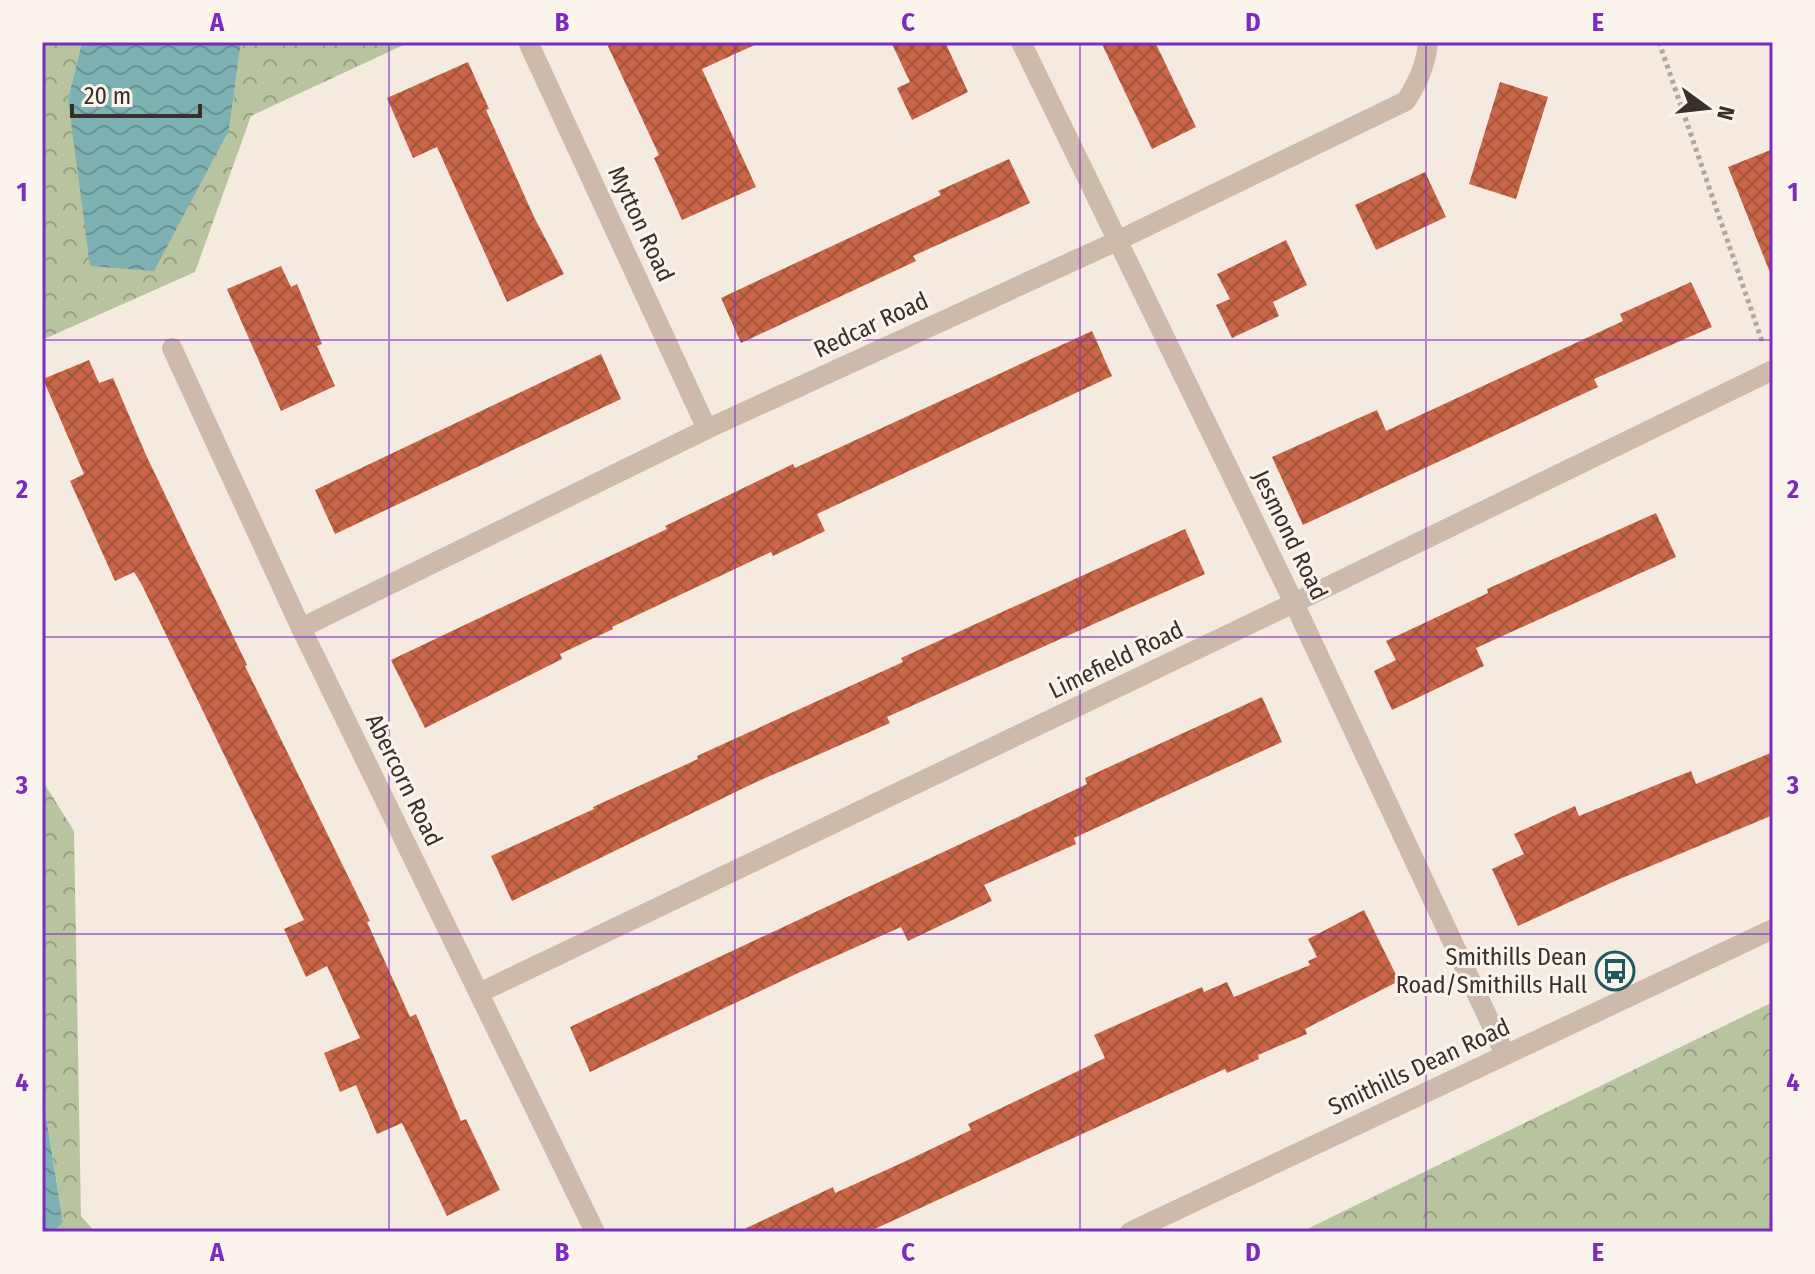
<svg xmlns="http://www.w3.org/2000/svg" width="1815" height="1274" viewBox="0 0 1815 1274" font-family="'Fira Sans Condensed',sans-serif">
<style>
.forest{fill:url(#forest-crowns)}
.water{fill:url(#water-waves)}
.building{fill:url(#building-cross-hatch)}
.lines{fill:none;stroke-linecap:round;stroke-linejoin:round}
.path{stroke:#b9a495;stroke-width:5;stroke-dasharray:4 4;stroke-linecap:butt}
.minor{stroke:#cdbaab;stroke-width:20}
.grid{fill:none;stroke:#7b2cbf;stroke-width:2;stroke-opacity:0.55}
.labels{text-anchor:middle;stroke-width:6;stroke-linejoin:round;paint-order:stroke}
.street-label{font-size:24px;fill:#3a2f2a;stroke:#fbf4ed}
.poi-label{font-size:24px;fill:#3a2f2a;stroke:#fbf4ed;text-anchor:end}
.neatline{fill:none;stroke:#7b2cbf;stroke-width:3}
.grid-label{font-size:26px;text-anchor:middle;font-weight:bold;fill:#7b2cbf}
</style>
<defs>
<pattern id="forest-crowns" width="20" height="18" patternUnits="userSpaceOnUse" patternTransform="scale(2)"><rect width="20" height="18" fill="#b8c49f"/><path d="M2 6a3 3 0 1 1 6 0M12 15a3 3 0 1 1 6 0" fill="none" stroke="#97a082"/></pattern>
<pattern id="water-waves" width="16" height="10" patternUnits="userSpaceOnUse" patternTransform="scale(2)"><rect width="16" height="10" fill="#7db1b2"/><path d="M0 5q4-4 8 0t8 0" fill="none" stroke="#679091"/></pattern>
<pattern id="building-cross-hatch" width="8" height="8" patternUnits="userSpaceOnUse" patternTransform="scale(2)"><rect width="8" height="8" fill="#c96648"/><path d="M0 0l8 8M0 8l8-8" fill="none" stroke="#a4543c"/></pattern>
</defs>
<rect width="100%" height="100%" fill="#f4eae0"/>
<g class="forest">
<polygon points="42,42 82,42 68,99 229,130 241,42 410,42 251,116 195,272 42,340"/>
<polygon points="42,780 74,831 81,1216 95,1232 53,1232 63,1221 42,1091 42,908 45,893 42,887"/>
<polygon points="1773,1002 1773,1232 1301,1232"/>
</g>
<g class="water">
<polygon points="82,42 241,42 229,130 154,271 90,266 68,99"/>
<polygon points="42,1091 63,1222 53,1232 42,1232"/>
</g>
<g class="building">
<polygon points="606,42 761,42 702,69 756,187 682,220 654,158 659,155"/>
<polygon points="891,42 945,42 968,92 912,120 897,88 910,82"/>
<polygon points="1101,42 1155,42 1196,127 1152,149"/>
<polygon points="468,62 489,109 486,110 534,217 564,274 507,302 437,147 413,158 387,98"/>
<polygon points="1500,82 1548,97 1516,199 1469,184"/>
<polygon points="1773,149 1773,274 1771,275 1728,167"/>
<polygon points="1009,159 1030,203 913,256 916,261 741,343 721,298 941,195 938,191"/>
<polygon points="1425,172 1446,217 1376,250 1355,205"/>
<polygon points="1286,240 1307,285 1273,302 1279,316 1232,338 1216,305 1230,299 1217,274"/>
<polygon points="281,266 291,287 297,284 322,344 317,346 335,386 281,411 227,289"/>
<polygon points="1691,282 1712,327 1594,379 1598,387 1303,525 1272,457 1377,410 1386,431 1623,321 1620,314"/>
<polygon points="1092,331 1112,376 817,514 825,531 773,556 771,552 612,627 613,629 560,654 562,659 425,728 391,660 667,529 665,526 793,464 795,468"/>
<polygon points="601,354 621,399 335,534 315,490"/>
<polygon points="89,360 99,383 113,378 146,455 247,665 245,666 370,921 367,922 410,1017 416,1014 461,1121 466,1119 500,1190 447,1216 402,1123 377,1134 356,1085 340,1092 324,1053 360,1038 327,966 306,977 284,929 304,920 142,585 134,572 115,581 70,481 84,474 43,379"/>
<polygon points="1656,513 1676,557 1476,648 1484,666 1392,710 1374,671 1396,660 1386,641 1488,593 1487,589"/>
<polygon points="1185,529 1205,574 887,717 890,723 752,784 512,901 491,856 594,809 593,807 698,759 697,756 903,662 901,658"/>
<polygon points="1262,697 1282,742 1074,838 1076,844 984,885 992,901 908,941 901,927 798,973 590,1072 570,1027 1020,816 1087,784 1085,778"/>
<polygon points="1773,752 1773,815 1615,881 1518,926 1492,869 1524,854 1514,834 1575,806 1579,816 1691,771 1696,784"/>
<polygon points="1364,910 1399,981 1305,1029 1307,1034 1258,1055 1259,1059 1227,1073 1225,1069 1152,1102 868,1232 738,1232 833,1187 835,1193 904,1162 971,1130 968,1124 1105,1058 1094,1035 1202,987 1204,992 1227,982 1234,997 1310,965 1308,961 1317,957 1308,939"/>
</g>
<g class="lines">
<polyline class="path" points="1659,42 1763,344"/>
<g class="minor">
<polyline points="528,42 707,429"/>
<polyline points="1021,42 1294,603 1505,1054"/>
<polyline points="172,348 301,628 595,1232"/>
<path d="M301,628l406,-199 410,-188 289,-140c12,-19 20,-36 22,-59"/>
<polyline points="479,993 1294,603 1773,370"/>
<polyline points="1130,1232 1773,929"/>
</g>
</g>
<path class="grid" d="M389,42v1190M735,42v1190M1080,42v1190M1426,42v1190M42,340h1731M42,637h1731M42,934h1731"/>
<defs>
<symbol id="bus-ring" viewBox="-11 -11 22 22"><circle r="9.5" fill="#fbf4ed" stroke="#1e5a5e" stroke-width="1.5"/><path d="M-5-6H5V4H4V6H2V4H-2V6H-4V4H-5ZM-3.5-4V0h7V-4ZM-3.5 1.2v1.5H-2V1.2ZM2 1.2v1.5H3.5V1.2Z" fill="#1e5a5e"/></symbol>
</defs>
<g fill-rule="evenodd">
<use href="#bus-ring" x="1593" y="949" width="44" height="44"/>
</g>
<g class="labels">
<g class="street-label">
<text transform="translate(641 224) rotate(65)" y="8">Mytton Road</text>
<text transform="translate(871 325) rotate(-25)" y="8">Redcar Road</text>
<text transform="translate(1290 535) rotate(64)" y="8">Jesmond Road</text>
<text transform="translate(1116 660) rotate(-26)" y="8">Limefield Road</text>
<text transform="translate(404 780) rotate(64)" y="8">Abercorn Road</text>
<text transform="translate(1419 1067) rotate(-25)" y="8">Smithills Dean Road</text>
</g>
<g class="poi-label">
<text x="1587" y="965">Smithills Dean<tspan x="1587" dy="28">Road/Smithills Hall</tspan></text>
</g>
</g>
<rect width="1815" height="1274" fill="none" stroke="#fbf4ed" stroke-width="88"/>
<g transform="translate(1707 108) rotate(105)" stroke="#fbf4ed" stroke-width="6" paint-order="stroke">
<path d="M0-6L14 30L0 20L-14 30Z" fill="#3a2f2a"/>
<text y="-12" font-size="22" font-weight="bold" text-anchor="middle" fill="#3a2f2a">N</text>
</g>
<path d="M72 104v12h128v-12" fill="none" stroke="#3a2f2a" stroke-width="4"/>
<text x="84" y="104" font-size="24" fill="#3a2f2a" stroke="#fbf4ed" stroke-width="6" paint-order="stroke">20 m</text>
<rect x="44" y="44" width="1727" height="1186" class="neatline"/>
<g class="grid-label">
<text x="217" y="31">A</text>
<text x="562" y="31">B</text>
<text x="908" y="31">C</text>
<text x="1253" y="31">D</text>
<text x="1598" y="31">E</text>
<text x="22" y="201">1</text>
<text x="1793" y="201">1</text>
<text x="22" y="498">2</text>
<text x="1793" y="498">2</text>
<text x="22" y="794">3</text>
<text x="1793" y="794">3</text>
<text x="22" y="1091">4</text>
<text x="1793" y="1091">4</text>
<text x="217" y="1261">A</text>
<text x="562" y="1261">B</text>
<text x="908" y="1261">C</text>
<text x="1253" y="1261">D</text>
<text x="1598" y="1261">E</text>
</g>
</svg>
